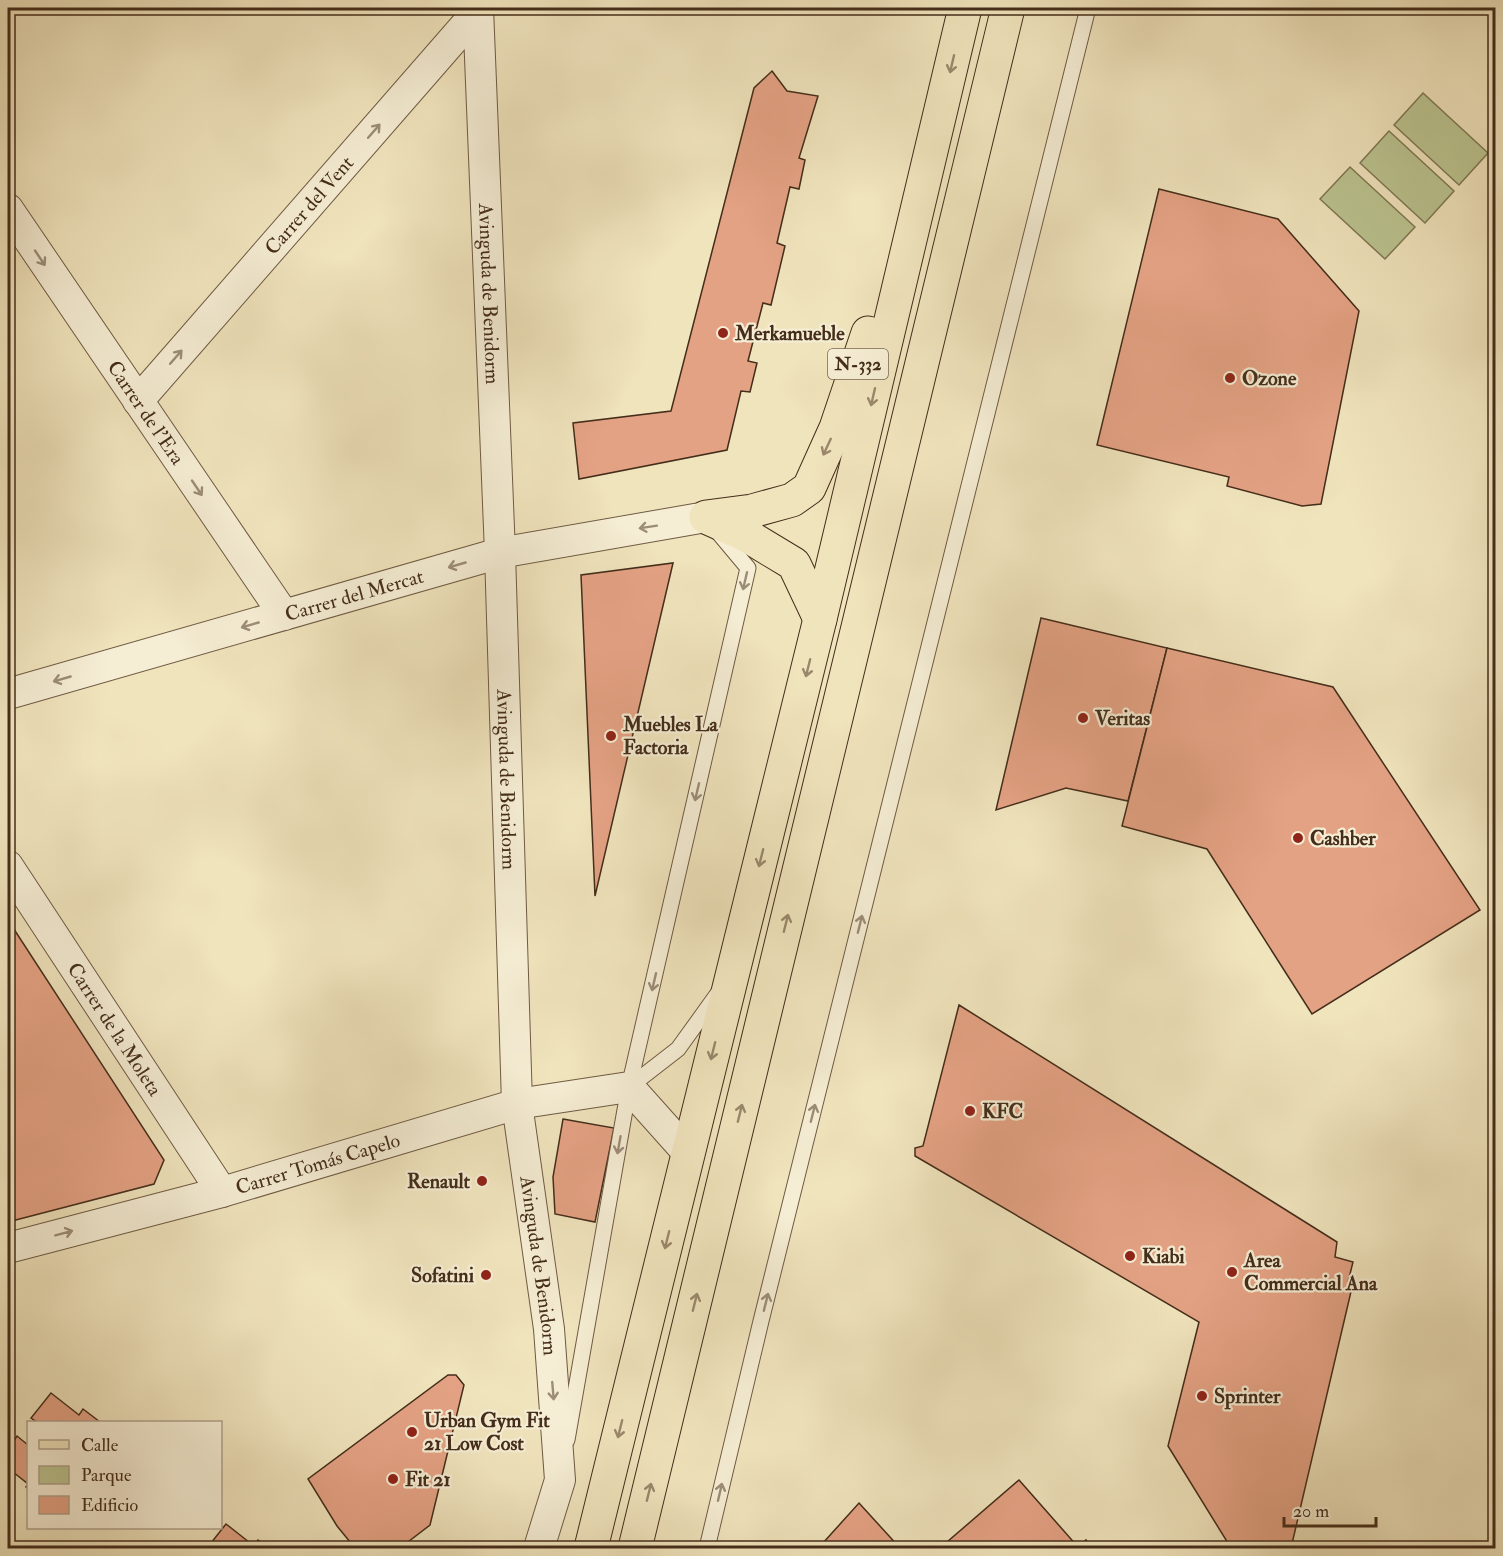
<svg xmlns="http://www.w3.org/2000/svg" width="1503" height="1556" viewBox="0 0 1503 1556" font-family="'IM FELL Double Pica',serif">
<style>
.green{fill:#bbc490;stroke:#807855;stroke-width:1.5}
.building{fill:#e4a284;stroke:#442d1a;stroke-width:1.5}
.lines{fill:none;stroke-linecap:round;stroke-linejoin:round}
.service-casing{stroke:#6f5b43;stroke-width:17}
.minor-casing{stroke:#6f5b43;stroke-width:32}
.primary-casing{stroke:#442d1a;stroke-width:35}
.service{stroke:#f5edd4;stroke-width:15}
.minor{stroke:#f5edd4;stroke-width:30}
.primary{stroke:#f0e4bd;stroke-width:33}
.oneway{stroke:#9a886c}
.oneway2{stroke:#9c8d77}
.poi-dot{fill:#8f2418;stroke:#f5edd4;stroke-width:2}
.labels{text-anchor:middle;stroke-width:4.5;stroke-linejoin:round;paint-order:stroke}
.shield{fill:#f5edd4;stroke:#796752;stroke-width:1.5}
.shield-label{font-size:18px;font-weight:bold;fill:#442d1a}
.street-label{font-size:20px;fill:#442d1a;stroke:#f5edd4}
.poi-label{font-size:20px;font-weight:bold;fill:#442d1a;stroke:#f5edd4;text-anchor:start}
</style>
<rect width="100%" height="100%" fill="#f0e4bd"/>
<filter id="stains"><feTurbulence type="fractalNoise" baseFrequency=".00333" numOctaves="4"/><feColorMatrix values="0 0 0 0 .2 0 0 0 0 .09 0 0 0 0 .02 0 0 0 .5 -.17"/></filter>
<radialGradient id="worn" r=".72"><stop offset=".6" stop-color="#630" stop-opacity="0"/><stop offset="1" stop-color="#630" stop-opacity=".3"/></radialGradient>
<g class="green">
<polygon points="1423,93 1488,153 1459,185 1394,125"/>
<polygon points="1389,131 1454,191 1425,223 1360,163"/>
<polygon points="1350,167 1415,227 1385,259 1320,199"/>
</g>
<g class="building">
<polygon points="772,71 787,91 818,96 799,158 805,160 799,189 790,187 777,243 785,246 771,305 763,303 748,361 757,363 750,392 741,391 727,450 579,479 573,423 671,411 754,88"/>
<polygon points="1159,189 1278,219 1359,311 1321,504 1302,506 1227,486 1229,477 1097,445"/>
<polygon points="673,563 595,896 581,575"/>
<polygon points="1041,618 1167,648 1128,801 1066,788 996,810"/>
<polygon points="1167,648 1333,687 1480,910 1312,1014 1207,849 1122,826"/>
<polygon points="8,920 164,1160 154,1184 8,1222"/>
<polygon points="959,1005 1337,1242 1335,1257 1353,1262 1348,1282 1353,1283 1291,1548 1231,1548 1168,1446 1199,1322 915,1156 915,1148 923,1146"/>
<polygon points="563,1119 614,1128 595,1222 555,1214 553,1177"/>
<polygon points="448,1375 456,1375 464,1385 430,1525 400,1548 355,1548 337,1526 308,1479"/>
<polygon points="51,1393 79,1415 83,1409 100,1422 37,1422 31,1418"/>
<polygon points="17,1436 28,1445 28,1489 26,1487 28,1484 8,1468 8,1449"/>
<polygon points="1019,1480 1078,1547 1086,1540 1091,1548 940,1548"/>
<polygon points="859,1503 900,1548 820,1548 823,1543"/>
<polygon points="226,1524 254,1546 258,1540 269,1548 207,1548"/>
</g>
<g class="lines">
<defs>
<g id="service">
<polyline points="629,1087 678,1049 719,992"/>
<polyline points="567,1440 629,1087 748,568 717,531"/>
<polyline points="707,1548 761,1321 1088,8"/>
</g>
<g id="minor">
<path id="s1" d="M478,8l22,545 17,551 32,225 11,151 -21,68"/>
<path id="s2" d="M8,209l276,406"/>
<path id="s3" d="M138,401l340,-390"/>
<path id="s4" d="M8,694l492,-141 206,-36"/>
<path id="s5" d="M8,866l214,326"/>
<path id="s6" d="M8,1248l214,-56 295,-88 112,-17 59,66"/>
</g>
<g id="primary">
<polyline points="706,517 752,511 792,500 809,488 836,428 868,333"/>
<polyline points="708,518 746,535 794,564 820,619"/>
<polyline points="591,1548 820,619 965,8"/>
<polyline points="635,1548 1008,8"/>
</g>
</defs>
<use href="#service" class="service-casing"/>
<use href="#minor" class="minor-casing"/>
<use href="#primary" class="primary-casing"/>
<use href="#service" class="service"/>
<use href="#minor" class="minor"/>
<use href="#primary" class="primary"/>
</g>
<defs><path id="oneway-shaft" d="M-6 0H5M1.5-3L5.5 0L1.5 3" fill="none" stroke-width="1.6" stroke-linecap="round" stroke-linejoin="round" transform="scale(1.5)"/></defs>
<g class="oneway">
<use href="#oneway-shaft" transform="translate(952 64) rotate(103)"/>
<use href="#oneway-shaft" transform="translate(873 397) rotate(103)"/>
<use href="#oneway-shaft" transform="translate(827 447) rotate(115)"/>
<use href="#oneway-shaft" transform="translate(808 668) rotate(104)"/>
<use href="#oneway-shaft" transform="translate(761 858) rotate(104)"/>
<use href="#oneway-shaft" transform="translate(786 923) rotate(-76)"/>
<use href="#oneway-shaft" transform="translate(713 1051) rotate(104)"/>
<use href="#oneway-shaft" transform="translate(740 1113) rotate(-76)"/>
<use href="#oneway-shaft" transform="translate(667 1240) rotate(104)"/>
<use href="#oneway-shaft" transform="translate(695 1302) rotate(-76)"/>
<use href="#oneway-shaft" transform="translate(620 1429) rotate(104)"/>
<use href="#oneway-shaft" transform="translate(649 1492) rotate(-76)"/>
</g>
<g class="oneway2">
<use href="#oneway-shaft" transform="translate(374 131) rotate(-49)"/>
<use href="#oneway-shaft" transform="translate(40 258) rotate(56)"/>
<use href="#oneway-shaft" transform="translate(176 357) rotate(-49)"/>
<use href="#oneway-shaft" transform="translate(197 488) rotate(56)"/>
<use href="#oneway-shaft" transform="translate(648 527) rotate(171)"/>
<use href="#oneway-shaft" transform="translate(457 565) rotate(164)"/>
<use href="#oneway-shaft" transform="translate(745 581) rotate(103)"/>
<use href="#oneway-shaft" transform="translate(250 625) rotate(164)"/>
<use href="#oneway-shaft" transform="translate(62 679) rotate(164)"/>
<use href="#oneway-shaft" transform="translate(697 792) rotate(103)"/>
<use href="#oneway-shaft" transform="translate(860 924) rotate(-76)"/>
<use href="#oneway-shaft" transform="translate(654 982) rotate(103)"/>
<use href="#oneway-shaft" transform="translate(813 1113) rotate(-76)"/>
<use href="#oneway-shaft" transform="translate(619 1145) rotate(100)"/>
<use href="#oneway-shaft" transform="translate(64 1233) rotate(-15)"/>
<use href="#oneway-shaft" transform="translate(766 1302) rotate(-76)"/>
<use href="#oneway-shaft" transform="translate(553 1391) rotate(85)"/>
<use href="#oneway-shaft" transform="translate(720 1492) rotate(-77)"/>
</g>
<g class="poi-dot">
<circle cx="723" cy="333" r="6"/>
<circle cx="1230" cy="378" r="6"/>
<circle cx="1083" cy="718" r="6"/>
<circle cx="611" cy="736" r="6"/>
<circle cx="1298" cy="838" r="6"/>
<circle cx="970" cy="1111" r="6"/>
<circle cx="482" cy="1181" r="6"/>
<circle cx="1130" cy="1256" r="6"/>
<circle cx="1232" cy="1272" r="6"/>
<circle cx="486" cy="1275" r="6"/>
<circle cx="1202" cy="1396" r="6"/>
<circle cx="412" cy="1432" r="6"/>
<circle cx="393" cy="1479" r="6"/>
</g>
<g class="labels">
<rect class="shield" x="828" y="349" width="60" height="30" rx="4.5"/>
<g class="shield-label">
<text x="858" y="370">N-332</text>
</g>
<g class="street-label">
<text dy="7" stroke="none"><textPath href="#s3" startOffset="260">Carrer del Vent</textPath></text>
<text dy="7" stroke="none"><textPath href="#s1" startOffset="286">Avinguda de Benidorm</textPath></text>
<text dy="7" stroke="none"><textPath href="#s2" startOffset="246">Carrer de l’Era</textPath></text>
<text dy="7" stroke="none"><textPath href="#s4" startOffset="360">Carrer del Mercat</textPath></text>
<text dy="7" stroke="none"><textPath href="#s1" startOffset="772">Avinguda de Benidorm</textPath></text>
<text dy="7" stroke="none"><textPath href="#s5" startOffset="195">Carrer de la Moleta</textPath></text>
<text dy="7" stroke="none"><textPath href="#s6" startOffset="321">Carrer Tomás Capelo</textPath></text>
<text dy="7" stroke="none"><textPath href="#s1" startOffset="1260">Avinguda de Benidorm</textPath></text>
</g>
<g class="poi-label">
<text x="735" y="340">Merkamueble</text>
<text x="1242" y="385">Ozone</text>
<text x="1095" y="725">Veritas</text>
<text x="623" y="731">Muebles La<tspan x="623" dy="23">Factoria</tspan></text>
<text x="1310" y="845">Cashber</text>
<text x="982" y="1118">KFC</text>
<text x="470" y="1188" text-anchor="end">Renault</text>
<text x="1142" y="1263">Kiabi</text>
<text x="1244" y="1267">Area<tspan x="1244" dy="23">Commercial Ana</tspan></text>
<text x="474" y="1282" text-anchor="end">Sofatini</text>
<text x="1214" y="1403">Sprinter</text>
<text x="424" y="1427">Urban Gym Fit<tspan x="424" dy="23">21 Low Cost</tspan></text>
<text x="405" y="1486">Fit 21</text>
</g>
</g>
<rect width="1503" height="1556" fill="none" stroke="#f0e4bd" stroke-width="30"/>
<rect x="9" y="9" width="1485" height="1538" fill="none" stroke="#442d1a" stroke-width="3"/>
<rect x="15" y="15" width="1473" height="1526" fill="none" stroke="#442d1a" stroke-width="1.5"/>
<rect x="27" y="1421" width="195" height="108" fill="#f5edd4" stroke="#aea08a" stroke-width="1.5"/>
<rect x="39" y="1440" width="30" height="9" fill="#f0e4bd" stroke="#aea08a" stroke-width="1.5"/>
<text x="81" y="1451" font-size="18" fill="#442d1a">Calle</text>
<rect x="39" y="1466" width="30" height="18" fill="#bbc490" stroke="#aea08a" stroke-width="1.5"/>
<text x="81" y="1481" font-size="18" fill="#442d1a">Parque</text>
<rect x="39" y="1496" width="30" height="18" fill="#e4a284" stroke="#aea08a" stroke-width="1.5"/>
<text x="81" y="1511" font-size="18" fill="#442d1a">Edificio</text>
<path d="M1284 1517v9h92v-9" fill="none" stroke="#442d1a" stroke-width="3"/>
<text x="1293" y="1517" font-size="18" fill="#442d1a" stroke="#f5edd4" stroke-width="4.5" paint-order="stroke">20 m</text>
<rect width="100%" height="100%" filter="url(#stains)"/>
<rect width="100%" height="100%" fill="url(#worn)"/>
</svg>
